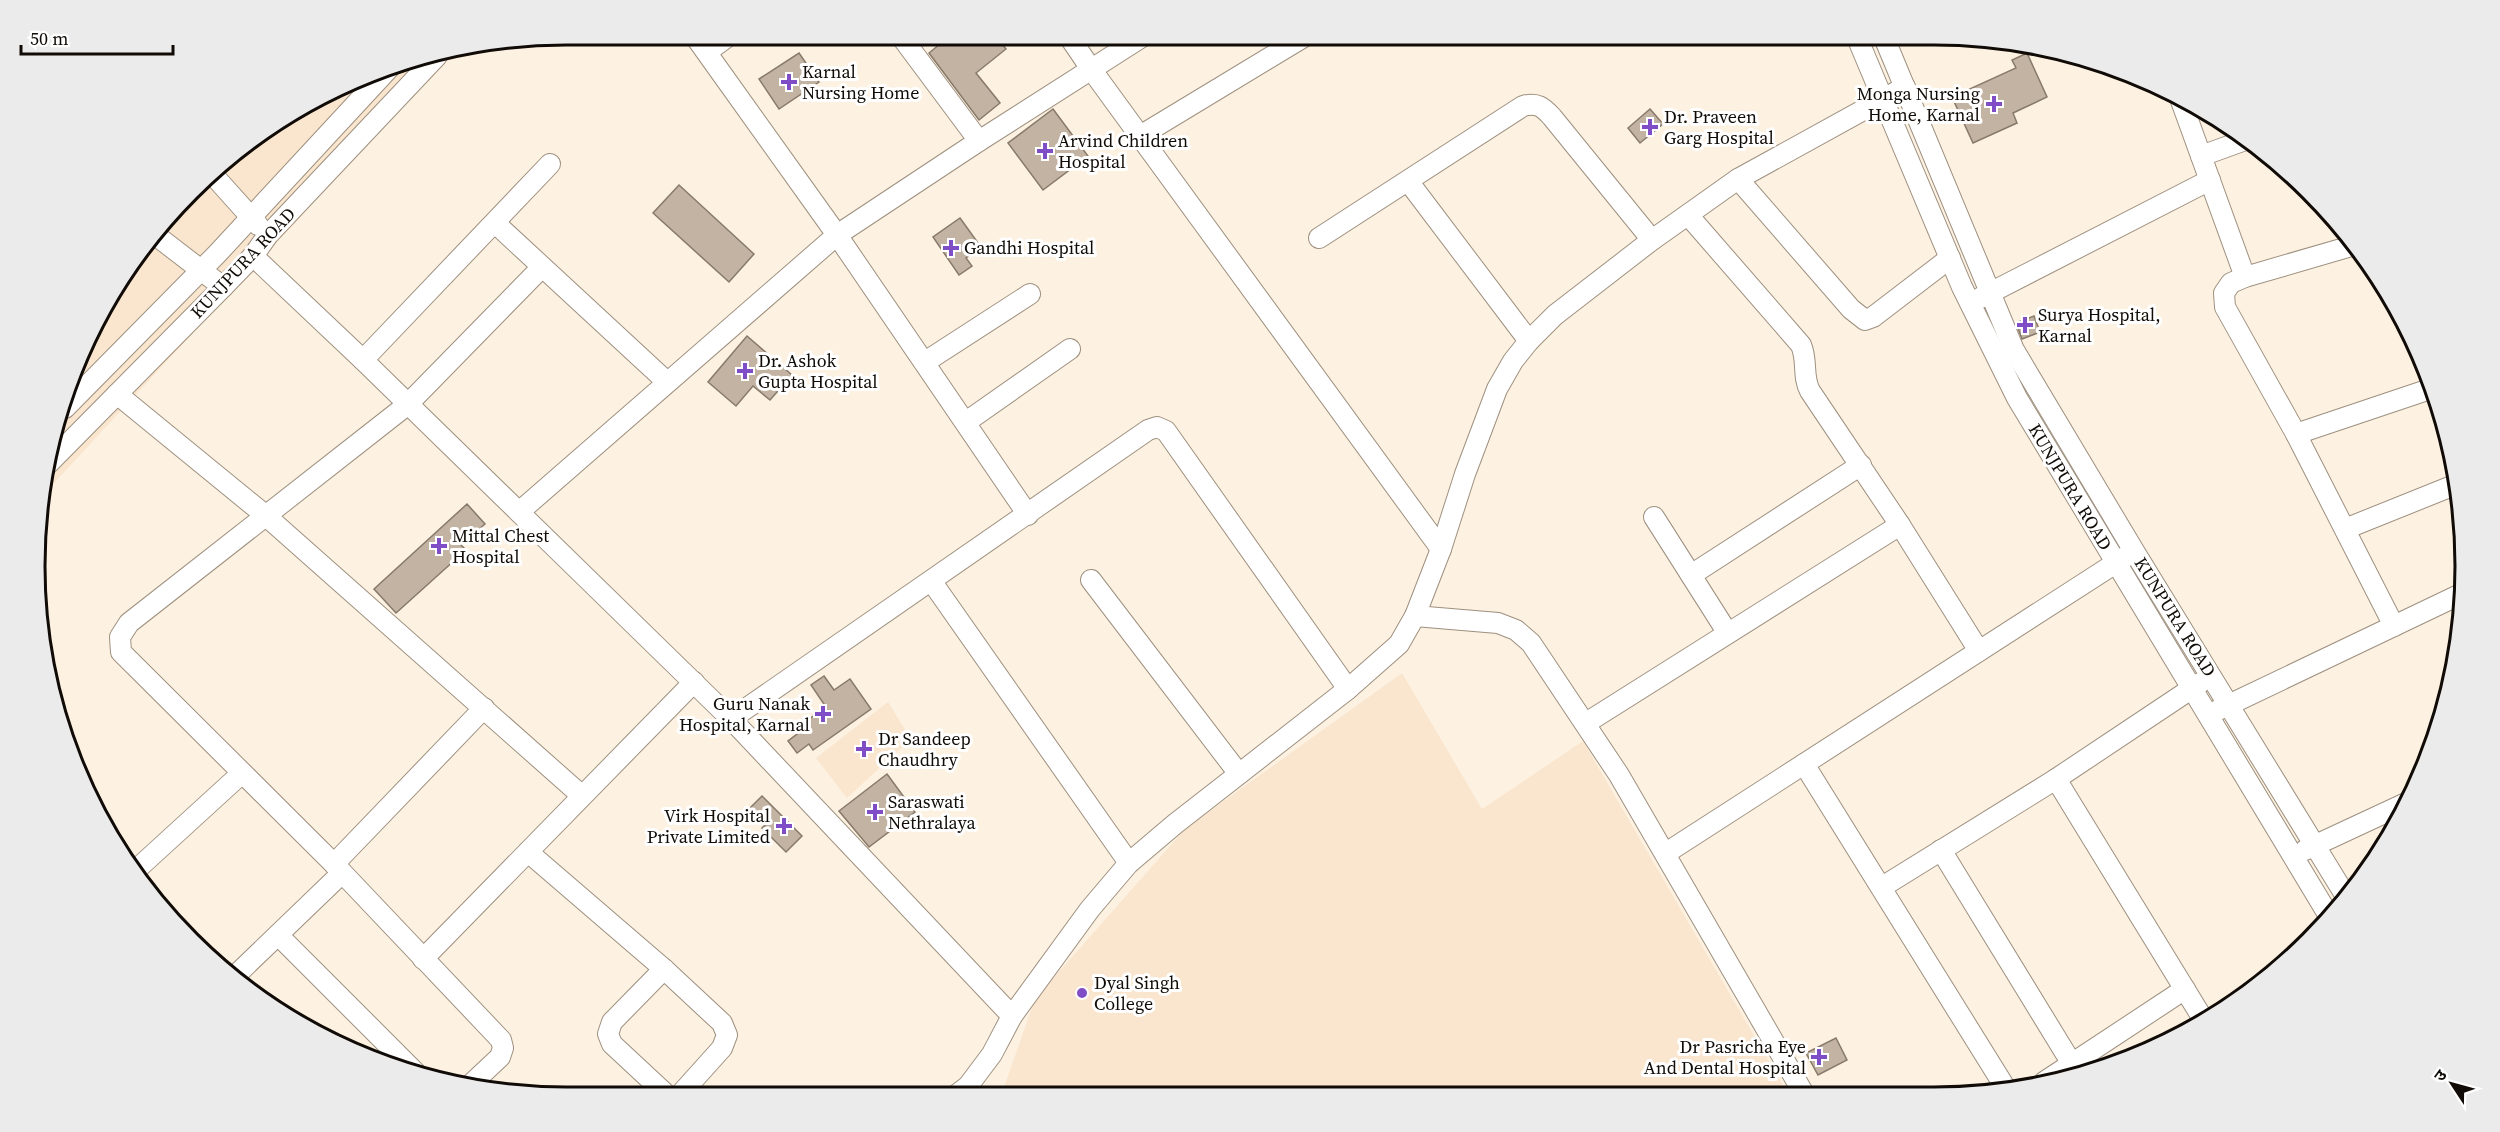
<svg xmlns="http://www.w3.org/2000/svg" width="2500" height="1132" viewBox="0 0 2500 1132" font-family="'Source Serif 4','Noto Sans Devanagari',serif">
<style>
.built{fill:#fae6ce}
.building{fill:#c2b3a2;stroke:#887a6a;stroke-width:1.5}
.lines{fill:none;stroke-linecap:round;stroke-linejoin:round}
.minor-casing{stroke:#9e907f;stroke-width:22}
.minor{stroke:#fff;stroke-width:20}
.poi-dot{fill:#7f4dc5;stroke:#fff;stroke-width:2}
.labels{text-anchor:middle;stroke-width:6;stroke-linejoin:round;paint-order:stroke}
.poi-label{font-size:18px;fill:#100b06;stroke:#fff;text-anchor:start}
.street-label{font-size:18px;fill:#100b06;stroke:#fff}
.rim{fill:none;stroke:#100b06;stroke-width:3}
</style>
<rect width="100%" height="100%" fill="#fdf1e2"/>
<g class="built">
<polygon points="451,54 44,494 45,463 106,301 216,166 301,106 395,63"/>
<polygon points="1402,673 1482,809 1583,741 1788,1094 1012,1096 1004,1087 1035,999 1185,829"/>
<polygon points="888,702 911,739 847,798 816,758"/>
</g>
<g class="building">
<polygon points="952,34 994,34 1006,49 976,73 1000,103 979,120 929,53"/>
<polygon points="799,53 819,82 779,109 759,79"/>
<polygon points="2027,53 2047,97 2013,113 2017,123 1973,143 1952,97 2016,68 2012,60"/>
<polygon points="1053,109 1088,156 1043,190 1008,143"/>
<polygon points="1650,109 1663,124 1640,143 1628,128"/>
<polygon points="679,185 754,254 729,282 653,213"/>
<polygon points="960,218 981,247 966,258 972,266 959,275 933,237"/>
<polygon points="2034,316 2040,332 2022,339 2016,323"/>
<polygon points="747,336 792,375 770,400 753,386 736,406 708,382"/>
<polygon points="467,504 485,524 461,545 466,550 396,613 374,589"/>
<polygon points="824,676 834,690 850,679 871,709 813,750 809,744 797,753 788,741 801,731 798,727 826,707 811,685"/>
<polygon points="887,774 915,812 869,847 839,811"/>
<polygon points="762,796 802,836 786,852 762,828 766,824 750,808"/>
<polygon points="1836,1038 1847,1060 1818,1075 1806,1053"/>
</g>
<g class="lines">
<defs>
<g id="minor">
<polyline points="694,35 837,235 1028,515"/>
<polyline points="900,35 979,141"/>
<polyline points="1068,35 1091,69 1441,549"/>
<polyline points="1856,35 1962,287 2017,398 2329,916"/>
<polyline points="1883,35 2014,350 2134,551 2347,898"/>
<polyline points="707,52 730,35"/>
<polyline points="2180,98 2245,277"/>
<polyline points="1140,136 1307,35"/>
<polyline points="2201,156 2248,139"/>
<polyline points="214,176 258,225"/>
<polyline points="1738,179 1851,309 1865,320 1873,317 1950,258"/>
<polyline points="1408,181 1529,341"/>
<path d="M1688,215l113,130c7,16 1,31 9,46l90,134 79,126"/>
<polyline points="495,223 667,382"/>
<polyline points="158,237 223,287"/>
<path d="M1319,238l204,-132c14,-4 20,1 29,11l100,123"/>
<polyline points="2355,245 2245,277 2231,283 2224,293 2225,307 2296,434 2394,626"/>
<polyline points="253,256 363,360 731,719 1012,1016"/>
<polyline points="1980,298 2210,180"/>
<polyline points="363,360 550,164"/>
<polyline points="925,362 1030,294"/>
<polyline points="117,394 265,515 581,795"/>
<polyline points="65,408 217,254 393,64"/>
<polyline points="966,422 1070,349"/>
<polyline points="2296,434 2433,388"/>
<polyline points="45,467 223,287 253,256 268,235 437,56"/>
<polyline points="519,512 837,235 979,141 1145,35"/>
<polyline points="1654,517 1727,632"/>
<polyline points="2345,529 2457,484"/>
<polyline points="1691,575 1861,465"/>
<polyline points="1091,580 1239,774"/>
<polyline points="932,582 1129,863"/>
<polyline points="1415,616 1498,623 1516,630 1531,643 1619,775 1804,1094"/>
<polyline points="2218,710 2463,593"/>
<polyline points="731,719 1148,430 1157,427 1166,431 1348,689"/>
<polyline points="1586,723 1900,525"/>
<polyline points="1804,764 2008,1092"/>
<polyline points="2056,779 2203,1019"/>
<polyline points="1941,850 2072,1064"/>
<polyline points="2305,850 2406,803"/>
<polyline points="528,852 664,969 722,1023 727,1035 722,1048 678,1097"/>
<polyline points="1666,853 2125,557"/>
<polyline points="334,864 484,708"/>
<polyline points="137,869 241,774"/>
<polyline points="1882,887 2056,779 2200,683"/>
<polyline points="278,935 416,1073"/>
<polyline points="423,959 694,682"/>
<polyline points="664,969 612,1022 608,1034 612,1044 669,1097"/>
<polyline points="234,977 342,873"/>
<polyline points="2044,1082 2185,989"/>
<polyline points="467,1088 500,1057 503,1048 501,1040 334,864 121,652 120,637 129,623 407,405 542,267"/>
<polyline points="955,1096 968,1086 992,1054 1012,1016 1090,909 1129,863 1175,824 1348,689 1399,644 1415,616 1441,549 1465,474 1497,389 1513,361 1529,341 1555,315 1652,240 1738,179 1905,87"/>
</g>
</defs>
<use href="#minor" class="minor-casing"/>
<use href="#minor" class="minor"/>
</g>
<g class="poi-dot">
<path d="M786 73h6v6h6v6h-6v6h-6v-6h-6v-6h6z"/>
<path d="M1991 95h6v6h6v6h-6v6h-6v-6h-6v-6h6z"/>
<path d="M1647 118h6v6h6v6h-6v6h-6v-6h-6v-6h6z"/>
<path d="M1042 142h6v6h6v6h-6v6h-6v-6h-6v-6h6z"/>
<path d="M948 239h6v6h6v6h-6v6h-6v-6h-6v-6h6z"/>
<path d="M2022 316h6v6h6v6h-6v6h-6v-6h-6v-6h6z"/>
<path d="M742 362h6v6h6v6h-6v6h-6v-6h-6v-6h6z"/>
<path d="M436 537h6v6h6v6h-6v6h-6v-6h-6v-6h6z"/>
<path d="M820 705h6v6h6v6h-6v6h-6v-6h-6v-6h6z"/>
<path d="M861 740h6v6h6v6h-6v6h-6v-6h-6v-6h6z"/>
<path d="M872 803h6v6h6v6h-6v6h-6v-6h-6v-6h6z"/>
<path d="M781 817h6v6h6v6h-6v6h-6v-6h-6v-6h6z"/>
<circle cx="1082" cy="993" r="6"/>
<path d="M1816 1048h6v6h6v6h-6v6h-6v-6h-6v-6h6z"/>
</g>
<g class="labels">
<g class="poi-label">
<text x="802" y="78">Karnal<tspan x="802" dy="21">Nursing Home</tspan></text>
<text x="1980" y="100" text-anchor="end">Monga Nursing<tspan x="1980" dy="21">Home, Karnal</tspan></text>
<text x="1664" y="123">Dr. Praveen<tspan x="1664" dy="21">Garg Hospital</tspan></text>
<text x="1058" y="147">Arvind Children<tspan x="1058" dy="21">Hospital</tspan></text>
<text x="964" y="254">Gandhi Hospital</text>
<text x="2038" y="321">Surya Hospital,<tspan x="2038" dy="21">Karnal</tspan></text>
<text x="758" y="367">Dr. Ashok<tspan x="758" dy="21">Gupta Hospital</tspan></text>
<text x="452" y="542">Mittal Chest<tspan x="452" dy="21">Hospital</tspan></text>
<text x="810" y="710" text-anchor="end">Guru Nanak<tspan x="810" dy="21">Hospital, Karnal</tspan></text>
<text x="878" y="745">Dr Sandeep<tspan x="878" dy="21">Chaudhry</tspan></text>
<text x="888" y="808">Saraswati<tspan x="888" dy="21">Nethralaya</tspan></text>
<text x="770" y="822" text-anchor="end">Virk Hospital<tspan x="770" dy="21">Private Limited</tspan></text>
<text x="1094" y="989">Dyal Singh<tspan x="1094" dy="21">College</tspan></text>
<text x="1806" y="1053" text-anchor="end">Dr Pasricha Eye<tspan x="1806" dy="21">And Dental Hospital</tspan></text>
</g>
<g class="street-label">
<text transform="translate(243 263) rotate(-47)" y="6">KUNJPURA ROAD</text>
<text transform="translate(2070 487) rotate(59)" y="6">KUNJPURA ROAD</text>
<text transform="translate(2175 617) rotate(58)" y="6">KUNPURA ROAD</text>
</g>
</g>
<path d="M0 0H2500V1132H0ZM566 45H1934A521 521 0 0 1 2455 566V566A521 521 0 0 1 1934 1087H566A521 521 0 0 1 45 566V566A521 521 0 0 1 566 45Z" fill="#ecebeb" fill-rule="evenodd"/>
<path class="rim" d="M566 45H1934A521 521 0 0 1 2455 566V566A521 521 0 0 1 1934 1087H566A521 521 0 0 1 45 566V566A521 521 0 0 1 566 45Z"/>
<g transform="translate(2452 1084) rotate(306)" stroke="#ffffff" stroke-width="4.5" paint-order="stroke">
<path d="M0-4.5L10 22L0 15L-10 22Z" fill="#100b06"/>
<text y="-9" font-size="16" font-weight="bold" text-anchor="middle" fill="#100b06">उ</text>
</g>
<path d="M21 45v9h152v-9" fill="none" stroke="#100b06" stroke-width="3"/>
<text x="30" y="45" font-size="18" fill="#100b06" stroke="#ffffff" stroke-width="4.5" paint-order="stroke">50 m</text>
</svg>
